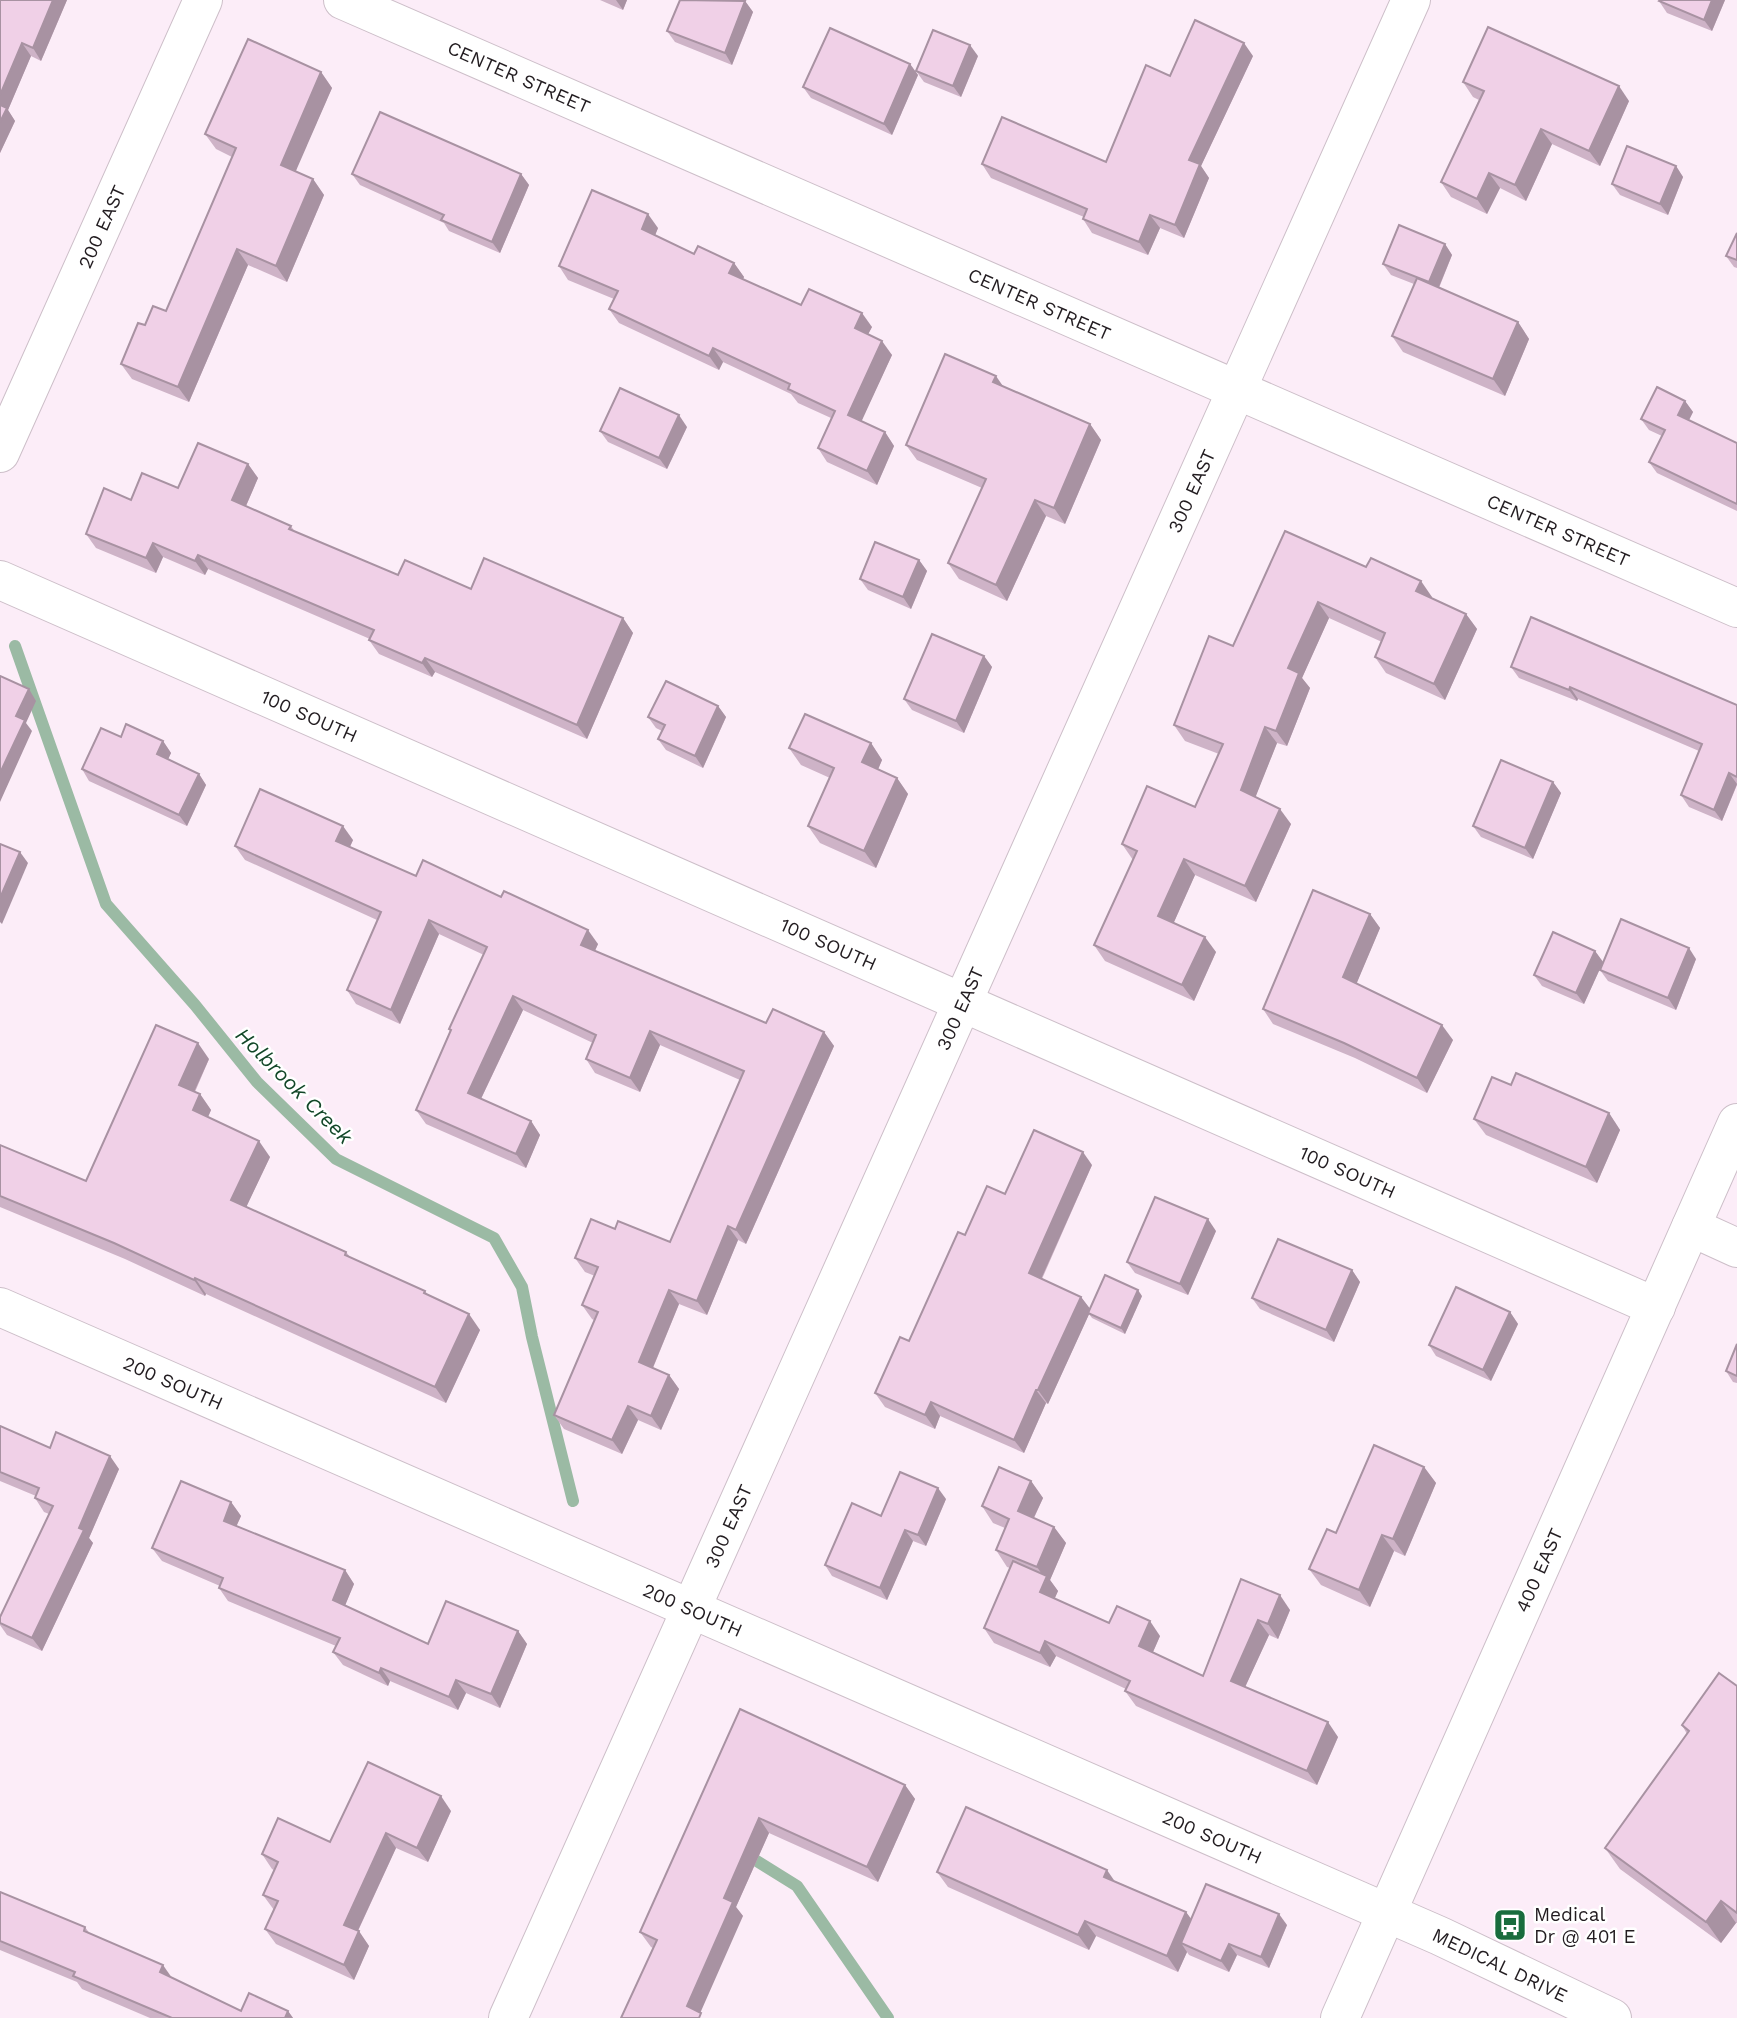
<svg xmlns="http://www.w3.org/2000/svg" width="1737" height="2018" viewBox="0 0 1737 2018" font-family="'Work Sans',sans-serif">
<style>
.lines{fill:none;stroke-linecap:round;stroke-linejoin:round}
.stream{stroke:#9bbaa4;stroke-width:12}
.street-casing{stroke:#cdbfc9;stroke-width:40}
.secondary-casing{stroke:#cdbfc9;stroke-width:40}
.street{stroke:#fff;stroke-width:38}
.secondary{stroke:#fff;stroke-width:38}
.wall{fill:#ceb3c7}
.shaded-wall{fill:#a892a2}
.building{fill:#f0d0e7;stroke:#a892a2;stroke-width:2}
.labels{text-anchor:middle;stroke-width:5;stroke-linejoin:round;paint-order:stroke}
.street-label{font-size:19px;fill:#221c20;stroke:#fff}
.poi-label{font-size:19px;fill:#221c20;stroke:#fff;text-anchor:start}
.water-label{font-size:21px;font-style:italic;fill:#124728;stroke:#fff}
</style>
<rect width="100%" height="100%" fill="#fcedf8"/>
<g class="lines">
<g class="stream">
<polyline points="15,646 106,904 195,1005 257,1082 336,1159 494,1238 522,1287 532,1337 573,1501"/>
<polyline points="744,1853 797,1886 888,2018"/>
</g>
<defs>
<g id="street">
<path id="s1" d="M343,0l1394,608"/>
<path id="s2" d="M0,453l203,-453"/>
<path id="s3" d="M0,580l1656,727"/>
<polyline points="1691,1227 1737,1248"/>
<path id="s4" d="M0,1307l1440,629 172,82"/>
<path id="s5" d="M508,2018l903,-2018"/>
</g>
<g id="secondary">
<path id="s6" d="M1340,2018l397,-895"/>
</g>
</defs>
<use href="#street" class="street-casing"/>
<use href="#secondary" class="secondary-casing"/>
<use href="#street" class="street"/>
<use href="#secondary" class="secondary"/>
</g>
<g class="wall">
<polygon points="0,0 67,0 41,61 31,56 8,110 15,121 0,153"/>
<polygon points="600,0 627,0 623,10"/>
<polygon points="1660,0 1725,0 1712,31 1667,13 1659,1"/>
<polygon points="745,1 753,12 732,65 675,42 667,31"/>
<polygon points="978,56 961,97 924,82 916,71"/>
<polygon points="1253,56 1201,166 1209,178 1184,238 1160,228 1148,255 1092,233 1083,219 1084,217 991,178 982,164 1106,162 1170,76"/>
<polygon points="910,64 918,75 892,135 811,98 803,87"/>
<polygon points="321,72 332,88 295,171 313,179 324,195 287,282 248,265 189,402 132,379 121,364 145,325 166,311 232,157 216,149 205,134"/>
<polygon points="1463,82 1629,101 1600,166 1552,144 1526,201 1500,188 1487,214 1451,197 1441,182 1479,100 1473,97"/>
<polygon points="1676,166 1683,177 1668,215 1620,195 1612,184"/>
<polygon points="352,174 521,174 529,185 500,253 449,231 444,223 360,185"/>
<polygon points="658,228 655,235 694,254 734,263 744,277 743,279 801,305 872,327 868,334 892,355 861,421 885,432 894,446 877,485 827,462 818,448 831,418 798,403 791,394 723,362 719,370 619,323 609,309 614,299 568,280 559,266"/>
<polygon points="1737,233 1737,268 1734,267 1726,256"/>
<polygon points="1445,244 1452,255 1439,288 1518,322 1529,339 1505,396 1403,352 1392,336 1414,284 1391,275 1383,264"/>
<polygon points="1003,386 1090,424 1101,440 1065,524 1046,516 1007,601 959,579 948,563 982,488 917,460 906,445"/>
<polygon points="1685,401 1693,412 1689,420 1737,443 1737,511 1657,473 1649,462 1662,436 1649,430 1641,419"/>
<polygon points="687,427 667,469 608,442 600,431"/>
<polygon points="248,464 258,478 246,506 291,526 295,532 398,575 623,618 633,633 587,739 435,672 432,677 379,654 369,640 370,639 208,569 205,575 163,557 156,573 96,548 86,534 131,500 178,488"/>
<polygon points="1285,531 1432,597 1431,598 1466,614 1477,629 1445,700 1386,673 1375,657 1382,642 1329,618 1302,678 1310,688 1287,746 1277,743 1255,797 1291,824 1256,902 1195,875 1174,922 1216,952 1194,1001 1105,961 1094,945 1133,860 1122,844 1195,807 1219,754 1185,741 1174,725 1233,646"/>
<polygon points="919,560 927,571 911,609 868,590 860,579"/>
<polygon points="984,656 992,667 964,733 912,710 904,699"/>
<polygon points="1511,667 1737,705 1737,785 1722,821 1689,807 1681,795 1699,751 1578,699 1577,701 1519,678"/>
<polygon points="718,706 726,717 703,768 666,750 658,739 662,731 656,728 648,717"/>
<polygon points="121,737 163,741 171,753 168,759 199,774 206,785 187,826 89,781 82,769"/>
<polygon points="871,743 882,760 878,769 897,778 908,794 876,868 820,843 808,826 830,778 801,765 789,748"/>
<polygon points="1553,782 1561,793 1533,859 1481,837 1473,826"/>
<polygon points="353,840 350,847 416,876 598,944 595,951 766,1023 824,1032 834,1046 746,1244 738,1240 707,1315 679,1304 653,1368 669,1375 679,1389 661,1430 638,1420 622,1454 564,1429 554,1415 594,1320 592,1319 582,1305 595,1276 585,1272 575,1258 615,1229 670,1242 740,1080 660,1045 640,1092 595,1073 586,1059 593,1043 523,1010 481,1099 531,1121 540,1135 526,1168 426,1124 416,1110 450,1031 449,1029 484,955 439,934 400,1024 356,1004 347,990 377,920 245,860 235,846"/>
<polygon points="1370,914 1380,928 1356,984 1453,1040 1427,1093 1355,1058 1273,1024 1263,1009"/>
<polygon points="1595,951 1603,962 1584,1004 1542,986 1534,975"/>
<polygon points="1696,959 1676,1010 1608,981 1600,970"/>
<polygon points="209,1059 195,1092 200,1094 211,1110 208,1117 270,1157 246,1207 346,1252 351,1258 425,1291 428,1295 480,1330 446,1403 206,1294 205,1296 125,1259 0,1207 0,1145 86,1181"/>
<polygon points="1511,1085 1609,1113 1620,1130 1597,1183 1486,1135 1474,1119"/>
<polygon points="1092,1165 1042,1279 1081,1297 1090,1309 1142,1296 1125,1334 1092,1318 1089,1314 1048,1404 1046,1403 1024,1453 940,1416 935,1429 885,1407 875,1393 909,1341 965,1235"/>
<polygon points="1216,1231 1188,1295 1135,1273 1127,1262"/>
<polygon points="1352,1270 1360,1282 1334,1342 1260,1309 1252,1298"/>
<polygon points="1510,1312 1518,1324 1491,1381 1436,1356 1429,1345"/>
<polygon points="1737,1344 1737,1383 1733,1382 1726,1371"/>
<polygon points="0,1426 50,1448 119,1469 89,1538 93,1543 42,1651 7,1635 0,1625 0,1617 49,1514 44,1512 35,1498 36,1496 0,1481"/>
<polygon points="1424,1467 1436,1483 1405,1556 1394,1551 1370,1607 1321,1585 1309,1569"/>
<polygon points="1031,1481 1043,1498 1034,1518 1054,1527 1066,1543 1050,1580 1058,1591 1054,1599 1109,1623 1160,1636 1153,1652 1203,1676 1241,1579 1290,1610 1278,1639 1269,1635 1245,1687 1338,1737 1317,1785 1136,1706 1125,1691 1126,1689 1056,1656 1050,1667 994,1643 984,1628 1010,1568 1007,1567 996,1550 1005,1528 993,1523 982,1506"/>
<polygon points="946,1499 926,1546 913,1541 887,1600 832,1576 825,1565 881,1516"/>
<polygon points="231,1502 241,1516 236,1526 345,1570 354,1584 345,1605 428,1644 518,1631 527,1644 500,1708 466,1693 458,1710 390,1681 388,1686 343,1665 333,1652 336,1646 228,1601 219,1588 220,1586 162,1561 152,1548"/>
<polygon points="1737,1686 1737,1923 1736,1923 1721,1943 1620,1869 1605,1848 1687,1734 1682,1725"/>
<polygon points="740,1709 905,1785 915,1799 878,1882 769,1833 736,1907 743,1916 653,1948 651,1947 640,1932"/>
<polygon points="451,1811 428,1862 396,1848 358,1931 369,1946 354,1980 276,1944 265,1929 274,1910 263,1895 274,1870 272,1869 262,1854 330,1842"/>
<polygon points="937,1872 1115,1881 1186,1912 1191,1919 1287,1925 1269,1968 1237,1955 1229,1972 1189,1955 1187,1952 1178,1972 1096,1936 1089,1950 948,1887"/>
<polygon points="0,1892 85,1927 90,1934 172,1978 241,2011 288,2011 293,2018 150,2018 82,1989 77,1982 0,1950"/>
</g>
<g class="shaded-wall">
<polygon points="53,0 67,0 41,61 33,48"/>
<polygon points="616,0 627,0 623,10"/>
<polygon points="1712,0 1725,0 1712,31 1704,20"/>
<polygon points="745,1 753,12 732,65 725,53"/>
<polygon points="22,43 31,56 8,110 15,121 0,153 0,95"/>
<polygon points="1244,43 1253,56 1201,166 1209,178 1184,238 1175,225 1189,160"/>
<polygon points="970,45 978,56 961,97 953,86"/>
<polygon points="910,64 918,75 892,135 884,124"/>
<polygon points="321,72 332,88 292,180 281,165"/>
<polygon points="1619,86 1629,101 1600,166 1589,151"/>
<polygon points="1541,129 1552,144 1526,201 1515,185"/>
<polygon points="1676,166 1683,177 1668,215 1660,204"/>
<polygon points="1489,173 1500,188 1487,214 1477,199"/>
<polygon points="521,174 529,185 500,253 492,242"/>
<polygon points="313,179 324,195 287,282 276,266"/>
<polygon points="648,214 658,228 652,243 642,229"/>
<polygon points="1150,215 1160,228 1148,255 1139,242"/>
<polygon points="1445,244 1452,255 1436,294 1429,282"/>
<polygon points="237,249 248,265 189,402 178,387"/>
<polygon points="734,263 744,277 739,287 729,273"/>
<polygon points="862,313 872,327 864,342 855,328"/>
<polygon points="1518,322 1529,339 1505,396 1493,379"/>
<polygon points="882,341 892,355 858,429 848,415"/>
<polygon points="713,348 723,362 719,370 709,356"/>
<polygon points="996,376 1007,392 993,382"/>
<polygon points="1685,401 1693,412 1686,426 1678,415"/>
<polygon points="679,415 687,427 667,469 659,458"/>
<polygon points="1090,424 1101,440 1065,524 1054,508"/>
<polygon points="885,432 894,446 877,485 867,471"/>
<polygon points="248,464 258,478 242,515 232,500"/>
<polygon points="1035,500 1046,516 1007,601 996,585"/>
<polygon points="153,543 163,557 156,573 146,558"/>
<polygon points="198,555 208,569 205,575 195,561"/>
<polygon points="919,560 927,571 911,609 903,597"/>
<polygon points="1421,581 1432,597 1427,607 1416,591"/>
<polygon points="1318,602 1329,618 1302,678 1310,688 1287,746 1276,731 1288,668"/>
<polygon points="1466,614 1477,629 1445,700 1434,684"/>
<polygon points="623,618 633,633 587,739 577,725"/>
<polygon points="984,656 992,667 964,733 956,721"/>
<polygon points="425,658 435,672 432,677 422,663"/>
<polygon points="1570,687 1578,699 1577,701 1569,690"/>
<polygon points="29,689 36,701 26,723 32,731 0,802 0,773 16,716"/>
<polygon points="718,706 726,717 703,768 695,756"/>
<polygon points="1265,727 1277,743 1252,806 1241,790"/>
<polygon points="163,741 171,753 165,766 157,754"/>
<polygon points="871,743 882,760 874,779 862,762"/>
<polygon points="1729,773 1737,784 1722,821 1714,810"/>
<polygon points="199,774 206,785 187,826 179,815"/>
<polygon points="897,778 908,794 876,868 864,851"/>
<polygon points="1553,782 1561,793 1533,859 1525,848"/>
<polygon points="1280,809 1291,824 1256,902 1245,886"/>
<polygon points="343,826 353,840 346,855 336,841"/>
<polygon points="20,852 28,863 2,924 0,922 0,898"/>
<polygon points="1184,859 1195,875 1170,931 1158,916"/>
<polygon points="1370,914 1380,928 1353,992 1343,977"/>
<polygon points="429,920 439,934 400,1024 391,1010"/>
<polygon points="588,930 598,944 591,959 581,945"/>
<polygon points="1205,937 1216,952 1194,1001 1182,985"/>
<polygon points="1689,948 1696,959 1676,1010 1668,998"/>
<polygon points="1595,951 1603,962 1584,1004 1576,993"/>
<polygon points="513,996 523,1010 477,1107 468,1093"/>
<polygon points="1442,1025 1453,1040 1427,1093 1417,1078"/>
<polygon points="650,1031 660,1045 640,1092 630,1078"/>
<polygon points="824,1032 834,1046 746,1244 736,1230"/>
<polygon points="198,1043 209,1059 190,1101 179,1085"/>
<polygon points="200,1094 211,1110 204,1126 193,1110"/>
<polygon points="1609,1113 1620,1130 1597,1183 1586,1167"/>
<polygon points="531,1121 540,1135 526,1168 516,1154"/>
<polygon points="259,1141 270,1157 242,1216 231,1200"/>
<polygon points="1083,1152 1092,1165 1038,1286 1029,1273"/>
<polygon points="1208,1219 1216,1231 1188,1295 1180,1284"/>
<polygon points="728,1226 738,1240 707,1315 697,1301"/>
<polygon points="1352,1270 1360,1282 1334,1342 1326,1330"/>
<polygon points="195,1278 206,1294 205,1296 194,1280"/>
<polygon points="669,1290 679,1304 649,1377 639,1362"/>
<polygon points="1138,1290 1142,1296 1125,1334 1121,1328"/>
<polygon points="1081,1297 1091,1310 1048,1404 1038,1390"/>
<polygon points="1510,1312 1518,1324 1491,1381 1483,1370"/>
<polygon points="469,1314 480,1330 446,1403 435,1387"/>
<polygon points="669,1375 679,1389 661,1430 651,1416"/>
<polygon points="1036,1390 1046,1403 1024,1453 1014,1440"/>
<polygon points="931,1402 940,1416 935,1429 925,1415"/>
<polygon points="628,1406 638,1420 622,1454 612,1440"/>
<polygon points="110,1456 119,1469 89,1538 93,1543 42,1651 32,1638"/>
<polygon points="1424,1467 1436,1483 1405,1556 1393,1539"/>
<polygon points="1031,1481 1043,1498 1029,1528 1018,1511"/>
<polygon points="938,1488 946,1499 926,1546 918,1535"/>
<polygon points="231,1502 241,1516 233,1534 224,1521"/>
<polygon points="1054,1527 1066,1543 1050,1580 1058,1591 1051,1607 1040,1592 1046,1580 1037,1567"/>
<polygon points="905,1530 913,1541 887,1600 880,1588"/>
<polygon points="1382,1535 1394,1551 1370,1607 1359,1590"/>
<polygon points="345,1570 354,1584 342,1613 333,1600"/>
<polygon points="1280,1595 1290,1610 1278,1639 1268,1624"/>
<polygon points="1258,1620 1269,1635 1241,1696 1231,1681"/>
<polygon points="1150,1621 1160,1636 1149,1661 1139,1646"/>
<polygon points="518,1631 527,1644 500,1708 491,1694"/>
<polygon points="1045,1641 1056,1656 1050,1667 1040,1653"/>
<polygon points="381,1668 390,1681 388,1686 379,1673"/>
<polygon points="456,1680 466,1693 458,1710 449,1697"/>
<polygon points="1328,1722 1338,1737 1317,1785 1307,1771"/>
<polygon points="905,1785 915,1799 878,1882 867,1867"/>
<polygon points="441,1796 451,1811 428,1862 417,1848"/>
<polygon points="759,1818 769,1833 736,1907 743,1916 698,2018 687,2006 724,1898"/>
<polygon points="386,1833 396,1848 354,1939 344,1925"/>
<polygon points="1107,1870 1118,1886 1104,1877"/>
<polygon points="1721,1901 1736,1923 1721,1943 1706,1922"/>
<polygon points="1186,1912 1197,1927 1181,1943 1187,1952 1178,1972 1167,1956"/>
<polygon points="1279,1914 1287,1925 1269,1968 1261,1957"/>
<polygon points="1085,1921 1096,1936 1089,1950 1078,1935"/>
<polygon points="359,1931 369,1946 354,1980 344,1965"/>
<polygon points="1229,1944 1237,1955 1229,1972 1221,1961"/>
<polygon points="163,1965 172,1978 169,1985 160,1972"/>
<polygon points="288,2011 293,2018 285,2018"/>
</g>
<g class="building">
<polygon points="0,0 53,0 33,48 22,43 0,95"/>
<polygon points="680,0 745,1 725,53 667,31"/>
<polygon points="1660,0 1712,0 1704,20 1659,1"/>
<polygon points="1195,20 1244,43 1189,160 1200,164 1175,225 1150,215 1139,242 1083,219 1087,209 982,164 1002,117 1106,162 1146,65 1170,76"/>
<polygon points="1488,27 1619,86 1589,151 1541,129 1515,185 1489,173 1477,199 1441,182 1484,91 1463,82"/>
<polygon points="830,28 910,64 884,124 803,87"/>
<polygon points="933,30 970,45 953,86 916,71"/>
<polygon points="248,39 321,72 281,165 313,179 276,266 237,249 178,387 121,364 138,323 145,325 153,306 166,311 236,148 205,134"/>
<polygon points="0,105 7,108 0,122"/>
<polygon points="380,112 521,174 492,242 441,220 444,215 352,174"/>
<polygon points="1627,146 1676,166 1660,204 1612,184"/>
<polygon points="592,190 648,214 642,229 694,254 698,246 734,263 729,273 801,305 809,289 862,313 855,328 882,341 848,415 885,432 867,471 818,448 835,411 788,389 790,384 713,348 709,356 609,309 618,291 559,266"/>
<polygon points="1399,225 1445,244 1429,282 1383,264"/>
<polygon points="1737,233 1737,260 1726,256"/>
<polygon points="1417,278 1518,322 1493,379 1392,336"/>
<polygon points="945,354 996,376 993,382 1090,424 1054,508 1035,500 996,585 948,563 986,479 906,445"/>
<polygon points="1657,387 1685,401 1678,415 1737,443 1737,504 1649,462 1665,430 1641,419"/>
<polygon points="620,388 679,415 659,458 600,431"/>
<polygon points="198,443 248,464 232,500 291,526 289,529 398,575 405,560 471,589 484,558 623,618 577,725 425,658 422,663 369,640 374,630 198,555 195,561 153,543 146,558 86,534 104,488 131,500 142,473 178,488"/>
<polygon points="1285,531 1366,567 1371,558 1421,581 1416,591 1466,614 1434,684 1375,657 1385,633 1318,602 1288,668 1299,673 1276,731 1265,727 1241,790 1280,809 1245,886 1184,859 1158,916 1205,937 1182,985 1094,945 1137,851 1122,844 1147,786 1195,807 1223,744 1174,725 1209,636 1233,646"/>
<polygon points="875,542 919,560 903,597 860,579"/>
<polygon points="1531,617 1737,705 1737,777 1729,773 1714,810 1681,795 1702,744 1570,687 1569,690 1511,667"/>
<polygon points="932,634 984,656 956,721 904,699"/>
<polygon points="0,676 29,689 16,716 25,720 0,773"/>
<polygon points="666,681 718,706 695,756 658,739 665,725 648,717"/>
<polygon points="805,714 871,743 862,762 897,778 864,851 808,826 834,768 789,748"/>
<polygon points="126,724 163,741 157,754 199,774 179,815 82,769 101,728 121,737"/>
<polygon points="1501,760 1553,782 1525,848 1473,826"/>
<polygon points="260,789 343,826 336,841 416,876 423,860 501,897 504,891 588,930 581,945 766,1023 773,1009 824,1032 736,1230 728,1226 697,1301 669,1290 639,1362 669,1375 651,1416 628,1406 612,1440 554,1415 598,1312 582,1305 598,1267 575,1258 591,1219 615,1229 618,1221 670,1242 744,1071 650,1031 630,1078 586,1059 596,1035 513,996 468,1093 531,1121 516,1154 416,1110 451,1030 449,1029 487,947 429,920 391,1010 347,990 381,912 235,846"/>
<polygon points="0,844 20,852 0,898"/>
<polygon points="1313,890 1370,914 1343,977 1442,1025 1417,1078 1344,1043 1263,1009"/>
<polygon points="1621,919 1689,948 1668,998 1600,970"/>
<polygon points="1553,932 1595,951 1576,993 1534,975"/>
<polygon points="156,1025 198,1043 179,1085 200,1094 193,1110 259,1141 231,1200 346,1252 345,1255 425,1291 424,1293 469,1314 435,1387 195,1278 194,1280 114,1243 0,1196 0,1145 86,1181"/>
<polygon points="1516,1073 1609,1113 1586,1167 1474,1119 1492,1077 1511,1085"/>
<polygon points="1034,1130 1083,1152 1029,1273 1081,1297 1038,1390 1036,1390 1014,1440 931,1402 925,1415 875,1393 900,1337 909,1341 958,1232 965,1235 987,1186 1005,1194"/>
<polygon points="1155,1197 1208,1219 1180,1284 1127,1262"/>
<polygon points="1278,1239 1352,1270 1326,1330 1252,1298"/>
<polygon points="1105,1275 1138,1290 1121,1328 1088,1313"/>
<polygon points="1456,1287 1510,1312 1483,1370 1429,1345"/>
<polygon points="1737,1344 1737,1376 1726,1371"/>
<polygon points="0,1426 50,1448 56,1432 110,1456 79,1528 84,1530 32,1638 0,1623 0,1617 53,1506 35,1498 39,1488 0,1472"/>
<polygon points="1374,1445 1424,1467 1393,1539 1382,1535 1359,1590 1309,1569 1327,1529 1336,1533"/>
<polygon points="999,1467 1031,1481 1018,1511 1054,1527 1037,1567 996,1550 1009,1519 982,1506"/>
<polygon points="900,1472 938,1488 918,1535 905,1530 880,1588 825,1565 852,1503 881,1516"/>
<polygon points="181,1481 231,1502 224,1521 345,1570 333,1600 428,1644 446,1601 518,1631 491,1694 456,1680 449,1697 381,1668 379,1673 333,1652 340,1638 219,1588 223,1578 152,1548"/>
<polygon points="1013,1561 1047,1576 1040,1592 1109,1623 1117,1606 1150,1621 1139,1646 1203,1676 1241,1579 1280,1595 1268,1624 1258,1620 1231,1681 1328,1722 1307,1771 1125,1691 1130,1681 1045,1641 1040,1653 984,1628"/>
<polygon points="1719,1673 1737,1686 1737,1913 1721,1901 1706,1922 1605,1848 1689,1731 1682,1725"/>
<polygon points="740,1709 905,1785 867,1867 759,1818 724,1898 733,1902 687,2006 701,2013 699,2018 621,2018 657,1940 640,1932"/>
<polygon points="368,1762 441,1796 417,1848 386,1833 344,1925 359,1931 344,1965 265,1929 278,1901 263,1895 278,1862 262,1854 278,1818 330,1842"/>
<polygon points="966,1807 1107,1870 1104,1877 1186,1912 1167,1956 1085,1921 1078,1935 937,1872"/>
<polygon points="1206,1884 1279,1914 1261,1957 1229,1944 1221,1961 1181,1943"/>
<polygon points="0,1892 85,1927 84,1931 163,1965 160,1972 241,2011 249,1993 288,2011 285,2018 172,2018 73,1976 75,1972 0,1941"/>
</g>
<defs>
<symbol id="bus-square" viewBox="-11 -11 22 22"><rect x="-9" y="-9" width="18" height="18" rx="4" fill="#196c3d" stroke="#fff"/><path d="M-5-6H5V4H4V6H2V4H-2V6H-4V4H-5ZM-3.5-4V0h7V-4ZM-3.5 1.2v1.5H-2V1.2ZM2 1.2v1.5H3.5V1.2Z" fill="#fff"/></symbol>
</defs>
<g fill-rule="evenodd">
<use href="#bus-square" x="1491" y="1906" width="38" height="38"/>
</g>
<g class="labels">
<g class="street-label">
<text dy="7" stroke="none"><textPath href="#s1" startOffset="192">CENTER STREET</textPath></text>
<text dy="7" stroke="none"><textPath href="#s2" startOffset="248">200 EAST</textPath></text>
<text dy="7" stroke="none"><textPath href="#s1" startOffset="760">CENTER STREET</textPath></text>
<text dy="7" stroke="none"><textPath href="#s5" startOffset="1673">300 EAST</textPath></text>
<text dy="7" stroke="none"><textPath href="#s1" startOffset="1326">CENTER STREET</textPath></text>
<text dy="7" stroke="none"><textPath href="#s3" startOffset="338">100 SOUTH</textPath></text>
<text dy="7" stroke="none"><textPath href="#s3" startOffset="905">100 SOUTH</textPath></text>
<text dy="7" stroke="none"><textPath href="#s5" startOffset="1106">300 EAST</textPath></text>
<text dy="7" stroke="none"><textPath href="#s3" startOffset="1472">100 SOUTH</textPath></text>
<text dy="7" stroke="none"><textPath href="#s4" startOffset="189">200 SOUTH</textPath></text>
<text dy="7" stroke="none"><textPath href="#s5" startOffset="539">300 EAST</textPath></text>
<text dy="7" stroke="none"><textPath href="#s6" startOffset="490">400 EAST</textPath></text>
<text dy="7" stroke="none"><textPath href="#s4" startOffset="756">200 SOUTH</textPath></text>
<text dy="7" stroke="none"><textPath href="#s4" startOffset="1323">200 SOUTH</textPath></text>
<text dy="7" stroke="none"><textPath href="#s4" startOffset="1638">MEDICAL DRIVE</textPath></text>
</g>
<g class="poi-label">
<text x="1534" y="1921">Medical<tspan x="1534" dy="22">Dr @ 401 E</tspan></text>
</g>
<g class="water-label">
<text transform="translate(294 1086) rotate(45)" y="7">Holbrook Creek</text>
</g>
</g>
</svg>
